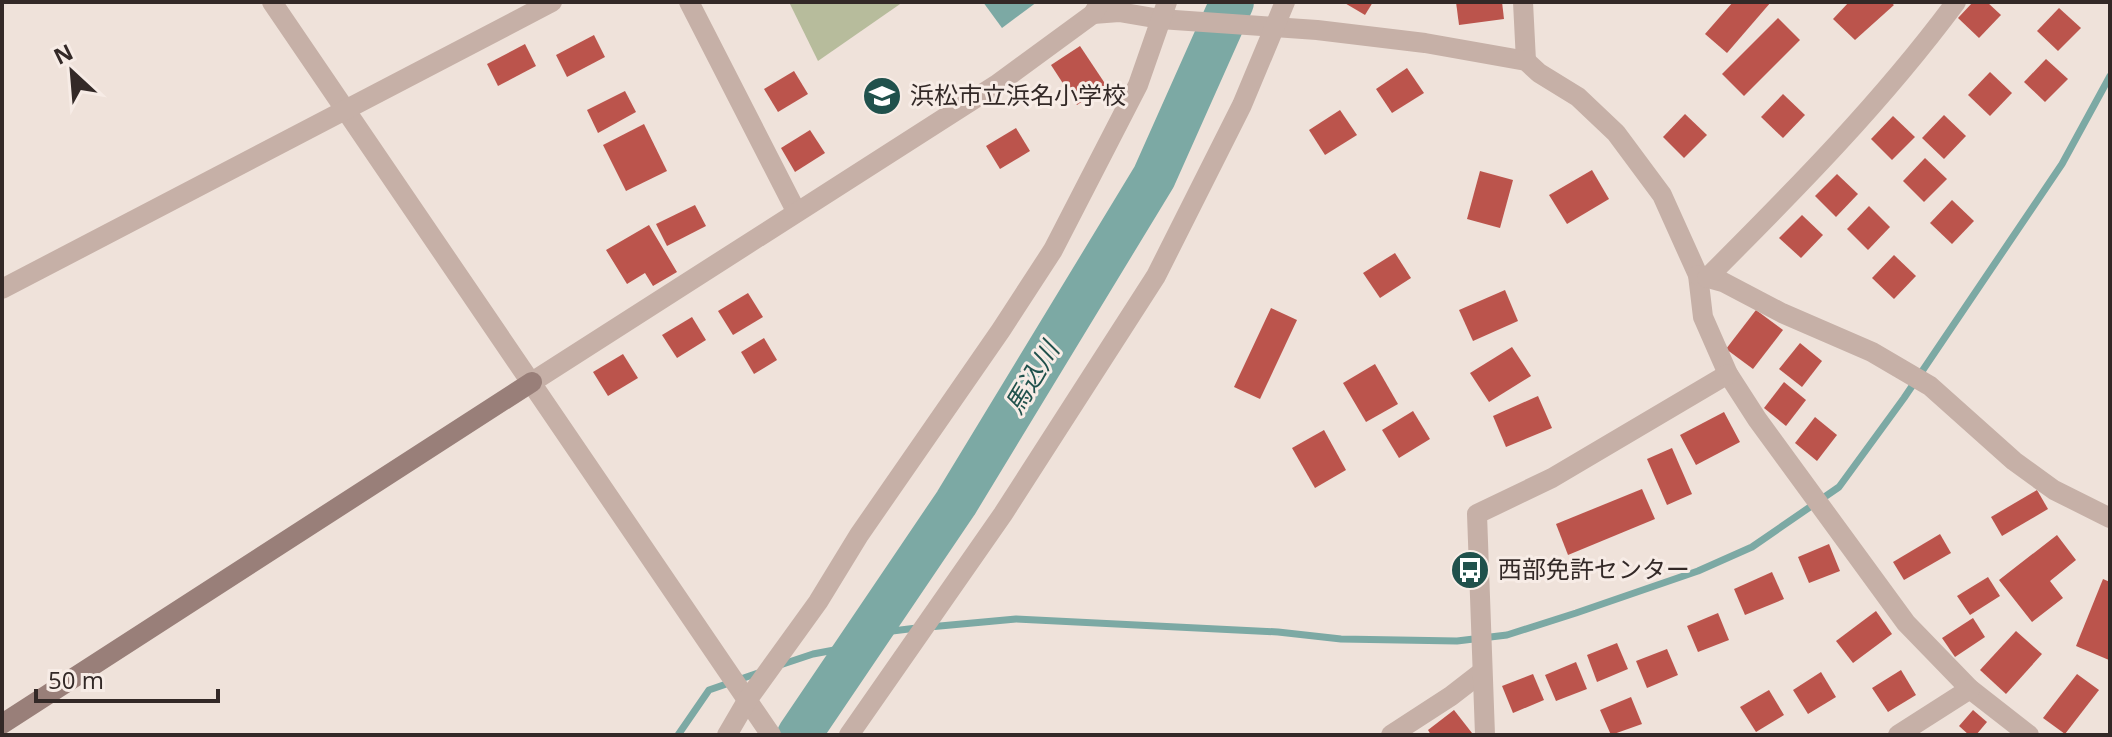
<svg xmlns="http://www.w3.org/2000/svg" width="2112" height="737" viewBox="0 0 2112 737" font-family="'Open Sans','Noto Sans JP',sans-serif">
<style>
.green{fill:#b7bc9c}
.water{fill:#7ca9a4}
.lines{fill:none;stroke-linecap:round;stroke-linejoin:round}
.stream{stroke:#7ca9a4;stroke-width:7}
.river{stroke:#7ca9a4;stroke-width:44}
.building{fill:#bb544c}
.street{stroke:#c6b0a7;stroke-width:20}
.secondary{stroke:#997f79;stroke-width:20}
.labels{text-anchor:middle;stroke-width:6;stroke-linejoin:round;paint-order:stroke}
.poi-label{font-size:24px;fill:#332927;stroke:#f7ece6;text-anchor:start}
.water-label{font-size:26px;font-style:italic;fill:#20514c;stroke:#f7ece6}
</style>
<rect width="100%" height="100%" fill="#efe2da"/>
<polygon class="green" points="789,2 903,2 818,61"/>
<polygon class="water" points="983,2 1037,2 1002,28"/>
<g class="lines">
<g class="stream">
<polyline points="929,627 1016,619 1278,632 1341,639 1457,641 1507,635 1576,613 1698,571 1752,547 1839,487 1904,398 2062,164 2110,76"/>
<polyline points="780,665 813,654 861,645 884,632 917,628"/>
<polyline points="678,735 709,690 761,672"/>
</g>
<polyline class="river" points="799,735 956,503 1154,177 1232,2"/>
</g>
<g class="building">
<polygon points="1343,2 1373,2 1365,15"/>
<polygon points="1456,2 1502,2 1504,19 1459,25"/>
<polygon points="1733,2 1771,2 1727,53 1705,34"/>
<polygon points="1849,2 1890,2 1894,5 1855,40 1833,19"/>
<polygon points="1973,2 1987,2 2001,15 1979,38 1958,18"/>
<polygon points="2059,8 2081,28 2058,51 2037,31"/>
<polygon points="1778,18 1800,40 1744,96 1722,74"/>
<polygon points="594,35 605,57 567,77 556,55"/>
<polygon points="525,44 536,66 498,86 487,64"/>
<polygon points="1080,46 1106,85 1077,105 1051,65"/>
<polygon points="2046,59 2068,79 2045,102 2024,82"/>
<polygon points="1407,68 1424,93 1392,113 1376,89"/>
<polygon points="794,71 808,94 778,112 764,89"/>
<polygon points="1990,72 2012,93 1990,116 1968,95"/>
<polygon points="625,91 636,112 598,133 587,110"/>
<polygon points="1783,94 1805,115 1783,138 1761,117"/>
<polygon points="1340,110 1357,135 1325,155 1309,130"/>
<polygon points="1685,114 1707,135 1684,158 1663,137"/>
<polygon points="1944,115 1966,136 1944,159 1922,138"/>
<polygon points="1893,116 1915,137 1892,160 1871,139"/>
<polygon points="644,124 667,171 626,191 603,145"/>
<polygon points="1016,128 1030,151 1000,169 986,146"/>
<polygon points="810,130 825,153 795,172 781,148"/>
<polygon points="1925,158 1947,179 1924,202 1903,181"/>
<polygon points="1592,170 1609,199 1567,224 1549,195"/>
<polygon points="1480,171 1513,180 1500,228 1467,219"/>
<polygon points="1837,174 1858,194 1836,217 1815,196"/>
<polygon points="1952,200 1974,221 1952,244 1930,223"/>
<polygon points="695,205 706,226 667,246 656,224"/>
<polygon points="1869,206 1890,227 1868,250 1847,229"/>
<polygon points="1802,215 1823,235 1801,258 1779,238"/>
<polygon points="649,225 677,272 653,286 645,273 627,284 606,250"/>
<polygon points="1395,253 1411,278 1380,298 1363,273"/>
<polygon points="1894,255 1916,276 1894,299 1872,278"/>
<polygon points="1505,290 1518,321 1473,341 1459,310"/>
<polygon points="748,293 763,317 733,335 718,311"/>
<polygon points="1271,308 1297,320 1260,399 1234,387"/>
<polygon points="1756,310 1783,330 1753,369 1726,349"/>
<polygon points="692,317 706,340 677,358 662,335"/>
<polygon points="764,338 777,360 754,374 741,352"/>
<polygon points="1800,343 1822,361 1802,387 1779,369"/>
<polygon points="1512,347 1531,376 1489,402 1470,373"/>
<polygon points="623,354 638,378 608,396 593,372"/>
<polygon points="1375,364 1398,404 1366,422 1343,383"/>
<polygon points="1784,382 1806,400 1786,426 1764,408"/>
<polygon points="1538,396 1552,428 1506,447 1493,416"/>
<polygon points="1413,411 1430,439 1399,458 1382,430"/>
<polygon points="1724,412 1740,442 1696,465 1680,435"/>
<polygon points="1815,417 1837,435 1817,461 1795,443"/>
<polygon points="1324,430 1346,470 1315,488 1292,448"/>
<polygon points="1672,448 1692,494 1667,505 1647,459"/>
<polygon points="1642,489 1655,519 1568,555 1556,524"/>
<polygon points="2037,490 2048,509 2002,536 1991,517"/>
<polygon points="1940,534 1951,553 1904,580 1893,562"/>
<polygon points="2057,535 2076,560 2050,581 2063,598 2032,622 1999,580"/>
<polygon points="1829,544 1840,571 1809,583 1798,557"/>
<polygon points="1772,572 1784,599 1745,615 1734,589"/>
<polygon points="1988,577 2000,596 1970,615 1957,596"/>
<polygon points="2103,579 2110,582 2109,660 2076,646"/>
<polygon points="1876,611 1892,634 1853,663 1836,641"/>
<polygon points="1718,613 1729,640 1698,652 1687,626"/>
<polygon points="1973,618 1985,637 1955,657 1942,638"/>
<polygon points="2016,631 2042,654 2006,694 1980,670"/>
<polygon points="1617,643 1628,669 1597,682 1587,655"/>
<polygon points="1667,649 1678,675 1647,688 1636,661"/>
<polygon points="1576,662 1587,689 1556,701 1545,675"/>
<polygon points="1901,670 1916,695 1888,712 1872,688"/>
<polygon points="1821,672 1836,697 1808,714 1793,690"/>
<polygon points="1533,674 1544,700 1513,713 1502,686"/>
<polygon points="2077,674 2099,690 2065,734 2043,718"/>
<polygon points="1769,690 1784,715 1756,732 1740,707"/>
<polygon points="1631,697 1642,724 1611,735 1600,710"/>
<polygon points="1454,710 1472,733 1468,735 1431,735 1428,730"/>
<polygon points="1973,710 1987,722 1976,735 1969,735 1959,726"/>
</g>
<g class="lines">
<g class="street">
<polyline points="272,2 771,735"/>
<polyline points="689,2 796,211"/>
<polyline points="1523,2 1526,61"/>
<polyline points="1093,14 1119,12 1160,19 1317,30 1425,43 1526,61 1539,73 1578,97 1616,133 1662,195 1698,275 1703,317 1728,374 1757,419 1906,623 1970,689 2029,735"/>
<polyline points="1698,275 1723,282 1782,313 1872,352 1930,386 2014,461 2054,490 2110,518"/>
<path d="M1707,278c88,-88 175,-176 249,-276"/>
<polyline points="2,289 552,2"/>
<polyline points="532,382 996,85 1093,14 1100,2"/>
<polyline points="727,735 748,699 818,602 859,535 1001,330 1053,250 1138,85 1167,2"/>
<polyline points="849,735 1003,514 1156,276 1242,105 1285,2"/>
<polyline points="1391,735 1451,696 1482,672"/>
<polyline points="1485,735 1477,514 1552,478 1728,374"/>
<polyline points="1898,735 1970,689"/>
</g>
<polyline class="secondary" points="2,724 532,382"/>
</g>
<defs>
<symbol id="school-disc" viewBox="-11 -11 22 22"><circle r="9.5" fill="#20514c" stroke="#f7ece6"/><path d="M0-5L7-2L0 1L-7-2ZM-4 1L0 2.5L4 1V4Q0 6-4 4Z" fill="#fff"/></symbol>
<symbol id="bus-disc" viewBox="-11 -11 22 22"><circle r="9.5" fill="#20514c" stroke="#f7ece6"/><path d="M-5-6H5V4H4V6H2V4H-2V6H-4V4H-5ZM-3.5-4V0h7V-4ZM-3.5 1.2v1.5H-2V1.2ZM2 1.2v1.5H3.5V1.2Z" fill="#fff"/></symbol>
</defs>
<g fill-rule="evenodd">
<use href="#school-disc" x="860" y="74" width="44" height="44"/>
<use href="#bus-disc" x="1448" y="548" width="44" height="44"/>
</g>
<g class="labels">
<g class="poi-label">
<text x="910" y="104">浜松市立浜名小学校</text>
<text x="1498" y="578">西部免許センター</text>
</g>
<g class="water-label">
<text transform="translate(1032 378) rotate(-59)" y="9">馬込川</text>
</g>
</g>
<rect width="2112" height="737" fill="none" stroke="#332927" stroke-width="8"/>
<g transform="translate(72 72) rotate(334)" stroke="#f7ece6" stroke-width="6" paint-order="stroke">
<path d="M0-6L14 30L0 20L-14 30Z" fill="#332927"/>
<text y="-12" font-size="22" font-weight="bold" text-anchor="middle" fill="#332927">N</text>
</g>
<path d="M36 689v12h182v-12" fill="none" stroke="#332927" stroke-width="4"/>
<text x="48" y="689" font-size="24" fill="#332927" stroke="#f7ece6" stroke-width="6" paint-order="stroke">50 m</text>
</svg>
